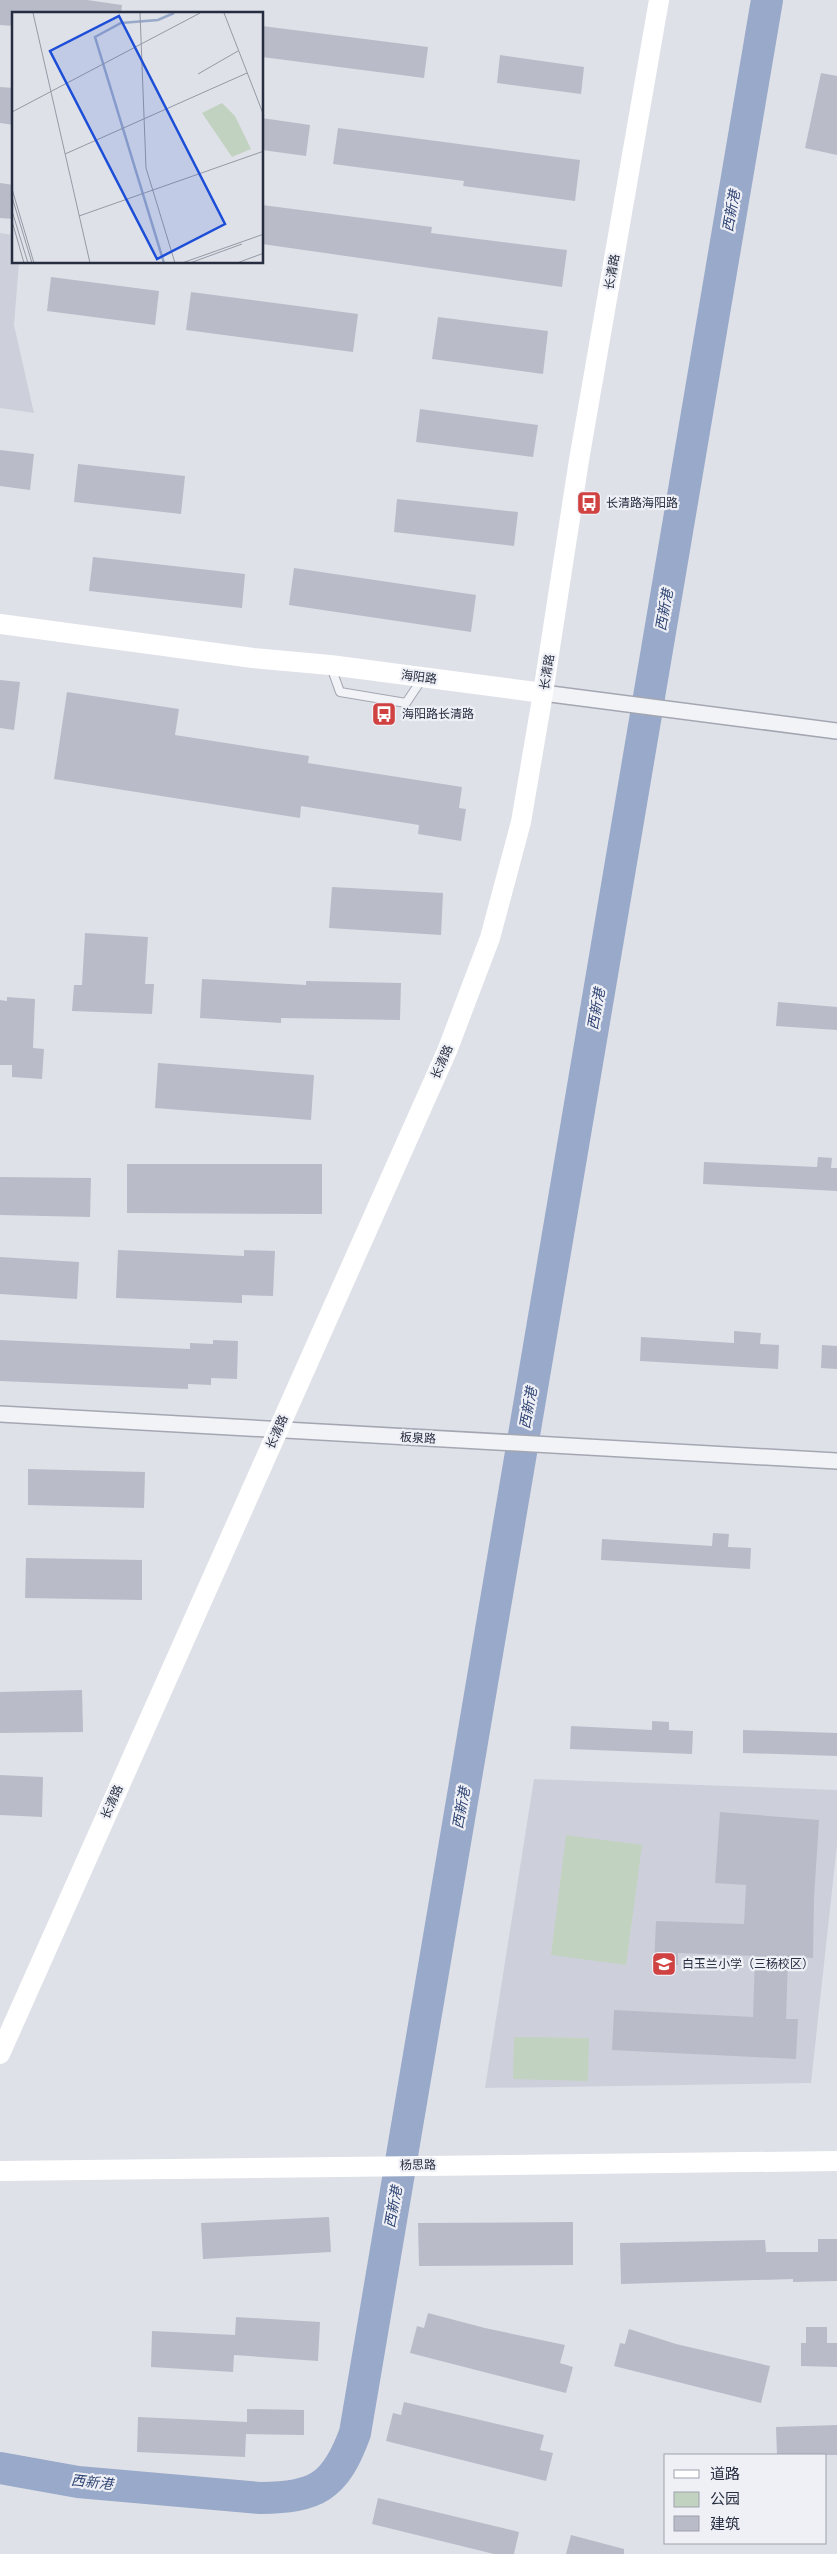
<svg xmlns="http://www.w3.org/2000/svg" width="837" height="2554" viewBox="0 0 837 2554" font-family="Ubuntu,'Noto Sans SC',sans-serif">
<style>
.built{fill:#cdd0da}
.green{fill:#c2d2c0}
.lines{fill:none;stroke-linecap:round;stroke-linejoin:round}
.river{stroke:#99a9c9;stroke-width:32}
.building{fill:#b9bcc8}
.lane-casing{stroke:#a4a7b2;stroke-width:10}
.street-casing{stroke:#a4a7b2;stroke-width:18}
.lane{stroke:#f1f3f7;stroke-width:8}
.street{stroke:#f1f3f7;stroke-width:15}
.secondary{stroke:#fff;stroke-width:20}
.labels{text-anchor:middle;stroke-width:4.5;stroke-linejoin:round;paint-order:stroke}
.street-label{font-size:12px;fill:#272d40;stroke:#eef0f6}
.poi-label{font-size:12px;fill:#272d40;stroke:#eef0f6;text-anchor:start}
.water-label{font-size:14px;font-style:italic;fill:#314574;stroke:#eef0f6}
.inset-river{fill:none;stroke:#99a9c9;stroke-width:2.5}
.inset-road{fill:none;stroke:#9599a5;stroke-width:1}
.view{fill:#1d4ed8;fill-opacity:0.15;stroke:#1d4ed8;stroke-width:2.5}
.inset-edge{fill:none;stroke:#272d40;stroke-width:2.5}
</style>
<rect width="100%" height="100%" fill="#dfe1e8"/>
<g class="built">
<polygon points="0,233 14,235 14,262 19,263 14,325 34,413 0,408"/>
<polygon points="534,1779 837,1790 837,1845 811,2083 485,2088"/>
</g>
<g class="green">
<polygon points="566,1835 642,1845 626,1965 551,1955"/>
<polygon points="514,2037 589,2038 588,2081 513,2079"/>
</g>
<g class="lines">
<path class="river" d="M0,2468l78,14 182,16c56,-1 75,-10 95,-65l412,-2433"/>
</g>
<g class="building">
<polygon points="0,0 87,0 122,5 121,14 14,14 14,26 0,25"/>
<polygon points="262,26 428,47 424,78 262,57"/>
<polygon points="500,55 584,67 581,94 497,83"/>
<polygon points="821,73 837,76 837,155 805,148"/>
<polygon points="0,87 14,88 14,125 0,123"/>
<polygon points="262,118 310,125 306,156 262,150"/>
<polygon points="338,128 580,160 575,201 463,186 464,181 333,164"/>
<polygon points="0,183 14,185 14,219 0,218"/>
<polygon points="262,205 432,227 431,233 567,250 562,287 262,244"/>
<polygon points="51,277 159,291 155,325 47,311"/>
<polygon points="191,292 358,314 353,352 186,330"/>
<polygon points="438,317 548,331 543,374 432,359"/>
<polygon points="420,409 538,425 533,457 416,442"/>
<polygon points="0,450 34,454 30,490 0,486"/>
<polygon points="78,464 185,476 181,514 74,502"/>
<polygon points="397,499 518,512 514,546 394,532"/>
<polygon points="93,557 245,574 242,608 89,591"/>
<polygon points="294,568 476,595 471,632 289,605"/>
<polygon points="0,680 20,682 14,730 0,728"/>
<polygon points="67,692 179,709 175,735 309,756 308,763 462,787 459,808 466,809 461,841 418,834 419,825 301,806 300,818 54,779"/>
<polygon points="332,887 443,893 441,935 329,928"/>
<polygon points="85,933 148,937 145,984 154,984 152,1014 72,1011 74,985 82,985"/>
<polygon points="202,979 306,985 306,981 401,983 400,1020 281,1018 281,1023 200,1018"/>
<polygon points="7,997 35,999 33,1048 44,1049 42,1079 12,1077 12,1065 0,1065 0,1000 7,1001"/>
<polygon points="778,1002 837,1007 837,1030 776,1026"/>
<polygon points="158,1063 314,1075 311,1120 155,1108"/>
<polygon points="818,1157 832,1158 831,1168 837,1168 837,1191 703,1184 704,1162 817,1167"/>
<polygon points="127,1164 322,1164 322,1214 127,1213"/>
<polygon points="0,1177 91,1178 90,1217 0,1215"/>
<polygon points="118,1250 244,1256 244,1250 275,1251 273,1296 242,1295 242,1303 116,1298"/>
<polygon points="0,1257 79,1262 77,1299 0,1294"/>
<polygon points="734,1331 761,1333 760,1344 779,1345 778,1369 640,1361 641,1337 734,1343"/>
<polygon points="0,1340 190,1349 190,1343 213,1344 213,1340 238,1341 237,1379 211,1378 211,1385 188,1384 188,1389 0,1381"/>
<polygon points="822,1345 837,1346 837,1369 821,1368"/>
<polygon points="28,1469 145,1472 144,1508 28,1505"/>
<polygon points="713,1533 729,1534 728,1547 751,1548 750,1569 601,1560 602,1539 712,1546"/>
<polygon points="26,1558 142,1560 142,1600 25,1598"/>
<polygon points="82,1690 83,1732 0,1733 0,1692"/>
<polygon points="652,1721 669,1722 669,1730 693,1731 692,1754 570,1749 571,1726 652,1730"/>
<polygon points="743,1730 837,1733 837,1756 743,1753"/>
<polygon points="0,1775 43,1777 42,1817 0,1815"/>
<polygon points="720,1812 819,1820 814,1898 813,1958 788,1957 786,2019 798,2019 796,2059 612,2050 614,2010 753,2017 755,1956 678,1953 678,1965 654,1964 656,1921 744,1924 746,1885 715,1883"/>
<polygon points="329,2217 331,2252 203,2259 201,2223"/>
<polygon points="573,2222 573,2265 419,2266 418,2223"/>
<polygon points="818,2239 837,2239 837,2281 793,2282 793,2279 621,2284 620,2243 765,2240 766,2252 818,2252"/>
<polygon points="428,2313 485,2328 565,2345 560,2363 573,2367 566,2393 410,2353 417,2326 424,2328"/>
<polygon points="236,2317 320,2322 318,2361 234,2355 233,2372 151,2367 152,2331 235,2335"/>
<polygon points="806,2327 827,2327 827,2343 837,2343 837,2367 801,2366 801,2343 806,2343"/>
<polygon points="629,2329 676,2344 770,2366 761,2403 614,2366 620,2343 625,2344"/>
<polygon points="404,2402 544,2435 540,2450 553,2453 546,2481 386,2441 393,2413 401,2415"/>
<polygon points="247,2409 304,2410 304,2435 246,2434 245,2457 137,2452 138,2417 247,2422"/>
<polygon points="837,2425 837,2455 777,2455 776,2427"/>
<polygon points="378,2498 519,2532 514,2554 494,2554 372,2524"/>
<polygon points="571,2535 624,2549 624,2554 566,2554"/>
</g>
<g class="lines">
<defs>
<polyline id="lane" points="331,667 340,692 406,703 422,679"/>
<g id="street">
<polyline points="543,693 837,731"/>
<polyline points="0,1414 837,1461"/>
</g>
</defs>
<use href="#lane" class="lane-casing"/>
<use href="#street" class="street-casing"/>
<use href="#lane" class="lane"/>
<use href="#street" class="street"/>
<g class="secondary">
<polyline points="0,624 253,658 330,665 543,693"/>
<polyline points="0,2054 447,1051 490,938 521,822 543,693 579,460 659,0"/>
<polyline points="0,2171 837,2161"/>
</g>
</g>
<defs>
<symbol id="bus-square" viewBox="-11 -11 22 22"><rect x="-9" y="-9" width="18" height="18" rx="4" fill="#d04142" stroke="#eef0f6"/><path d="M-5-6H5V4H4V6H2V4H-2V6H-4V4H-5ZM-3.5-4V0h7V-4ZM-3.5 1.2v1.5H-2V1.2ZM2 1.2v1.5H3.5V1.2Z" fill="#fff"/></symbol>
<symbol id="school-square" viewBox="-11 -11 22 22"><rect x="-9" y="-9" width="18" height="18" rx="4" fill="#d04142" stroke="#eef0f6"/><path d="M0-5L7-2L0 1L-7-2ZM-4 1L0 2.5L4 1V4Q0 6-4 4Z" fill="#fff"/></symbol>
</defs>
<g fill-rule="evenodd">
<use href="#bus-square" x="575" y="489" width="28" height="28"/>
<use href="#bus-square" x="370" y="700" width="28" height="28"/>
<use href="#school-square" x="650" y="1950" width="28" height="28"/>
</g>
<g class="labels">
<g class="street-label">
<text transform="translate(612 272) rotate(-80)" y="4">长清路</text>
<text transform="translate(547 672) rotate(-81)" y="4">长清路</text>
<text transform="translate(419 677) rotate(7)" y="4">海阳路</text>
<text transform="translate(442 1062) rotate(-66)" y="4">长清路</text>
<text transform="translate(277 1432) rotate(-66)" y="4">长清路</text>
<text transform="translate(418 1438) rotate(3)" y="4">板泉路</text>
<text transform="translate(112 1802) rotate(-66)" y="4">长清路</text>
<text transform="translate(418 2165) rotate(-1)" y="4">杨思路</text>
</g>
<g class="poi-label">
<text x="606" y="507">长清路海阳路</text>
<text x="402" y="718">海阳路长清路</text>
<text x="682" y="1968">白玉兰小学（三杨校区）</text>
</g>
<g class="water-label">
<text transform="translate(731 211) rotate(-80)" y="5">西新港</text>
<text transform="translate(664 610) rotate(-80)" y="5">西新港</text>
<text transform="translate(596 1009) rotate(-80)" y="5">西新港</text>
<text transform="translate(528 1408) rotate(-80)" y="5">西新港</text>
<text transform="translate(461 1808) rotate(-80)" y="5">西新港</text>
<text transform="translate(393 2207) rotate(-80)" y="5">西新港</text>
<text transform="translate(92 2482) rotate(6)" y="5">西新港</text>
</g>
</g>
<g transform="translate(12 12)">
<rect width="251" height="251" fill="#dfe1e8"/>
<path d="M210,91l13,13 16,33 -19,8 -30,-44z" fill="#c2d2c0"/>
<path class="inset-river" d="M152,251l-69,-226 26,-14 37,-3 16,-7"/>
<path class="inset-road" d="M21,1l57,250M128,1l6,155 29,95M212,1l40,103M186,62l40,-23M0,100l188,-99M53,142l182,-81M0,177l22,74M0,185l20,66M0,199l16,52M67,204l185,-65M0,209l12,42M170,251l82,-29M178,251l52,-19M225,251l27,-10"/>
<path class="view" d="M107,4l106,208 -68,35 -107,-208z"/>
<rect width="251" height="251" class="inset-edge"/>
</g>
<rect x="664" y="2454" width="162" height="90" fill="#eef0f6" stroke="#9ea2ad"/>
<rect x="674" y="2470" width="25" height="8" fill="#ffffff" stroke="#9ea2ad"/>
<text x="710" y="2479" font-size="15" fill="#272d40">道路</text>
<rect x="674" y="2492" width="25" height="15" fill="#c2d2c0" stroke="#9ea2ad"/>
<text x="710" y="2504" font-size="15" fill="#272d40">公园</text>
<rect x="674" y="2516" width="25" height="15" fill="#b9bcc8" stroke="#9ea2ad"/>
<text x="710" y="2529" font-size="15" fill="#272d40">建筑</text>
</svg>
